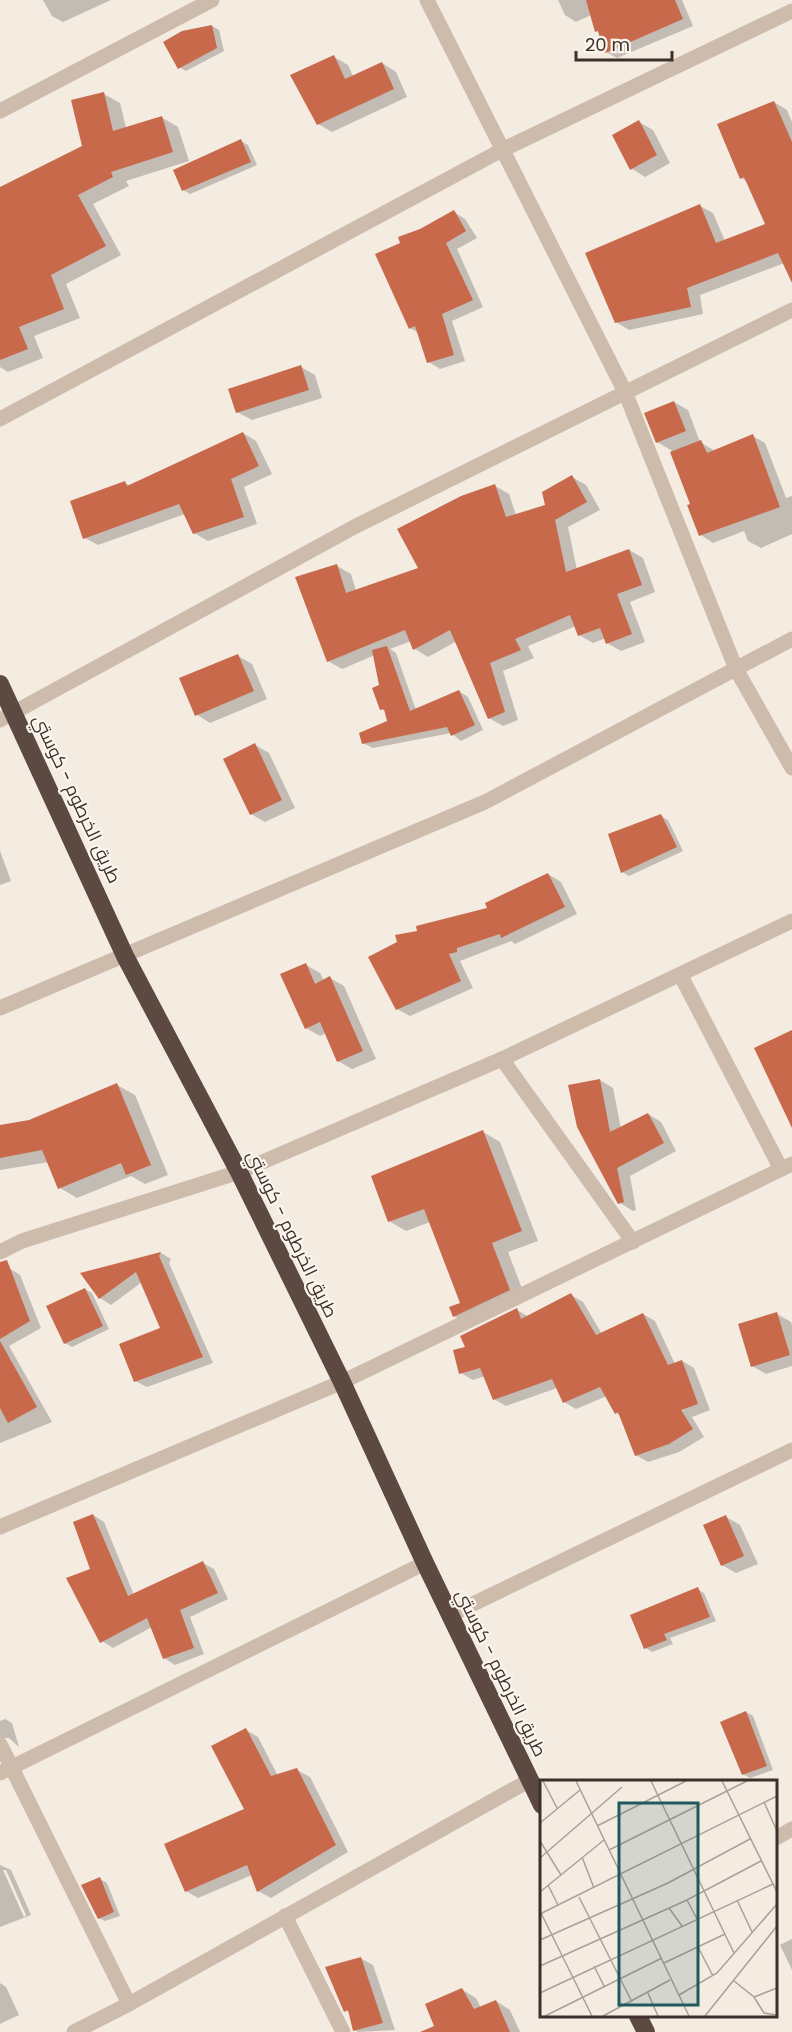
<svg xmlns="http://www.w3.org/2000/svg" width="792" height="2032" viewBox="0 0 792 2032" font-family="Poppins,Cairo,sans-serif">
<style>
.shadow{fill:#0003;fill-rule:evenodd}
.building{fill:#c8694b}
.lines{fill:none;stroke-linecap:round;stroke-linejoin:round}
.minor{stroke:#cdbbac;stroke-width:15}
.highway{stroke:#5c4a42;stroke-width:18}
.labels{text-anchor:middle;stroke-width:4.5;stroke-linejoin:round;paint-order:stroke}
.street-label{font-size:18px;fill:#3b302b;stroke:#fbf5ee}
.inset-road{fill:none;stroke:#aaa098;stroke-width:1.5}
.view{fill:#1f5a5e;fill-opacity:0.15;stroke:#1f5a5e;stroke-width:3}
.inset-edge{fill:none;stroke:#3b302b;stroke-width:3}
</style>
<rect width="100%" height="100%" fill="#f4ebe1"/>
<g class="shadow">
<polygon points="43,0 111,0 63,22 52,16"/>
<polygon points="558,0 682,0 693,26 617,58 606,52 591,15 576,22 565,15"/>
<polygon points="212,26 219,30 224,51 186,71 179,67"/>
<polygon points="334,57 348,65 353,76 382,63 396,72 407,97 332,132 318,124 292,76"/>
<polygon points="104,94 120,103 126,128 161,117 178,127 189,161 126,181 129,186 93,204 121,255 66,284 80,318 34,336 43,358 8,372 0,367 0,190 83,147"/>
<polygon points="774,102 787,110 792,122 792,260 700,295 703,314 629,330 616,322 700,206 713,213 725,241 767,225 748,182 741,178"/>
<polygon points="639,122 653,130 670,163 645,177 631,168"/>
<polygon points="241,141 248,145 257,165 190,194 183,190"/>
<polygon points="454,212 465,219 477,238 457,249 483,307 452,321 465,361 440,369 429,362 419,333 410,328 402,243"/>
<polygon points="301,367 315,375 322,398 252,420 237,412"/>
<polygon points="674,402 688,410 700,442 715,451 753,436 765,443 786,498 792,496 792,534 761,548 748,541 744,531 713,543 701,535 674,452 657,442"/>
<polygon points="243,433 256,441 272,474 244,487 257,524 208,541 194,533 185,514 98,545 85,538 125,483 131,486"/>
<polygon points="572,477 586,485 600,510 568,527 577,570 629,550 643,558 655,592 630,602 645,642 621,651 607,643 606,638 593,643 579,635 576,626 528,646 534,658 503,671 518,720 503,726 489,718 457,641 428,657 415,649 411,641 390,649 396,653 416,710 459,691 468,697 483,730 461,741 451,733 373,748 363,743 388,722 386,712 381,709 381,686 375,655 342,669 328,661 337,566 351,574 356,591 420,569 495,486 509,494 516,515 547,506"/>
<polygon points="238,656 252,664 267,699 210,723 196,714"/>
<polygon points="255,745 269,753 295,808 265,822 251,814"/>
<polygon points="661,816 668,820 683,851 629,876 622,872"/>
<polygon points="0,851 11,881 0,885"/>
<polygon points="548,874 561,882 577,914 515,944 511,941 460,961 473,988 410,1016 397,1009 419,932 490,909"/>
<polygon points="306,965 320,973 324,981 330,978 344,986 376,1059 352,1069 338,1061 326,1033 320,1036 306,1028"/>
<polygon points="600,1080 613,1088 621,1129 648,1114 661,1122 676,1151 630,1176 636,1210 633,1211 620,1203"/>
<polygon points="117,1085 135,1095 168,1175 145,1184 131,1176 77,1198 60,1188 49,1162 0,1170 0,1126 29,1121"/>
<polygon points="483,1132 500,1142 538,1241 508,1252 526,1299 471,1326 454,1316 462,1304 430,1222 406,1231 389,1221"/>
<polygon points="161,1253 171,1259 169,1263 213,1363 147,1387 135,1381 162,1328 142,1282 111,1305 100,1298 82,1274"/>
<polygon points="9,1268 20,1275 41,1328 9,1346 52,1422 0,1443 0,1272"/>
<polygon points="85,1289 92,1293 109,1329 72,1347 65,1343"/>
<polygon points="571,1295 583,1302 602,1334 643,1314 655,1321 675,1364 682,1361 694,1368 710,1410 692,1417 704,1437 679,1452 648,1462 636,1455 621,1416 616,1413 607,1396 576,1409 564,1402 557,1388 506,1406 494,1399 485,1376 473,1380 461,1373 467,1348 517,1310 529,1317"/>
<polygon points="777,1314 791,1322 792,1325 792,1366 766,1374 752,1366"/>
<polygon points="93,1515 104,1522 134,1595 203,1563 214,1569 228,1599 190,1617 204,1654 175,1665 164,1658 152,1627 113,1648 102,1641 92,1570"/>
<polygon points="726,1517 740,1525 758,1564 736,1573 722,1565"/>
<polygon points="697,1589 704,1593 716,1621 670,1638 673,1644 652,1652 646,1648 632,1616"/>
<polygon points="746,1712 753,1716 773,1770 750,1778 743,1774"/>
<polygon points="5,1719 12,1723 19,1747 9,1738 3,1738 0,1743 0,1721"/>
<polygon points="246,1730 258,1737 278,1776 297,1770 310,1777 348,1852 271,1898 258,1891 252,1875 198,1898 186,1891 246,1810"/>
<path d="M0,1865l11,5 20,45 -31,12zM3,1870h3l20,45 -2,2z"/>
<polygon points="100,1879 107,1883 120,1916 105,1921 99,1918"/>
<polygon points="792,1939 792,1970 780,1945"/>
<polygon points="360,1958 373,1965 395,2030 358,2032 355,2030 350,2013 345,2010"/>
<polygon points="0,1983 6,1987 19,2015 0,2024"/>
<polygon points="461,1989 476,1998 481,2008 496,2001 510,2010 520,2032 438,2032"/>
</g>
<g class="building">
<polygon points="586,0 675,0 683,19 605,53 598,31 595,32"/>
<polygon points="212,25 217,48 178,69 163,42 182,31"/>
<polygon points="334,55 345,79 382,62 394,89 317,125 290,75"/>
<polygon points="104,92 113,131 162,116 173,152 111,172 113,177 78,195 106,246 51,275 64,309 19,327 28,349 0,360 0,187 82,146 71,100"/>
<polygon points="774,101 792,142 792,283 778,253 687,288 691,307 615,323 585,253 700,204 716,243 765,224 744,177 740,179 717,124"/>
<polygon points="639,120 657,155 630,170 612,135"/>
<polygon points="241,139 251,162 182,191 173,170"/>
<polygon points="454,210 466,231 446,243 473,300 442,314 454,355 427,363 415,326 409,329 375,254 400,243 398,237 420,229"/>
<polygon points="301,365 309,390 236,413 228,389"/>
<polygon points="674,401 686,431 656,443 644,413"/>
<polygon points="243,432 259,466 231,479 244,517 193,534 179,504 83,539 70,501 125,481 127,486"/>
<polygon points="753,434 780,507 699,536 687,505 690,504 670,452 701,440 707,453"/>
<polygon points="572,475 587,502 555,520 566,572 629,549 642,585 617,594 632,634 606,644 600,628 578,636 570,615 515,639 521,650 490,663 505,712 488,719 450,630 413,650 405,630 327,662 295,577 337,564 346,593 418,568 397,529 461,496 495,484 506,517 545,505 542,492"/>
<polygon points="387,646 410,711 459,690 475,725 451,736 447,727 362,744 359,733 387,721 384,709 380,710 372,688 379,685 372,650"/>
<polygon points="238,654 254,691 195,716 179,678"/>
<polygon points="255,743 282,800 250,815 223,759"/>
<polygon points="661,814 677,847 621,873 608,834"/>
<polygon points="548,873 565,907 501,938 500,934 457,948 457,952 449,954 461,981 396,1010 368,957 397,942 395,935 417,931 416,926 487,908 485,903"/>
<polygon points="306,963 315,984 330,976 363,1051 337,1062 320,1022 305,1029 280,974"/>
<polygon points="792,1030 792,1128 754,1048"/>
<polygon points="600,1079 610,1132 648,1113 664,1143 617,1168 624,1202 618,1204 577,1127 568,1085"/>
<polygon points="117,1083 151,1165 126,1175 121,1163 58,1189 42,1150 0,1158 0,1125 29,1120"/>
<polygon points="483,1130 522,1231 492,1243 510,1290 453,1317 449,1307 460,1303 424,1209 388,1222 371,1176"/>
<polygon points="161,1252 159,1256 203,1357 134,1382 119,1344 160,1328 136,1272 99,1299 80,1273"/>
<polygon points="7,1260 30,1321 0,1339 0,1262"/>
<polygon points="85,1288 103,1326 64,1344 46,1306"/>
<polygon points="571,1293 596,1335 643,1313 668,1365 682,1360 698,1404 681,1410 693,1429 669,1444 635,1456 618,1412 615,1414 600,1387 563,1403 552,1379 493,1400 480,1368 459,1374 453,1350 465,1347 460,1336 517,1308 521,1319"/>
<polygon points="777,1312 790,1355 751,1367 738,1324"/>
<polygon points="0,1341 37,1407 8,1423 0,1408"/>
<polygon points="93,1514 128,1596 203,1561 218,1593 180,1610 194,1648 163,1659 147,1618 100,1643 66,1578 90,1569 73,1522"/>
<polygon points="726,1515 744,1556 721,1566 703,1525"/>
<polygon points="698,1587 710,1617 664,1634 667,1640 644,1649 630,1615"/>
<polygon points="746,1711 767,1766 742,1775 720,1722"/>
<polygon points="246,1728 271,1776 297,1768 336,1845 257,1892 247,1865 185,1892 164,1844 244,1809 211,1746"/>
<polygon points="100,1877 114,1912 98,1919 81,1885"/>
<polygon points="361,1957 383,2023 353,2031 348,2010 344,2012 325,1967"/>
<polygon points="462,1988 474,2009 496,2000 510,2032 420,2032 434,2026 425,2004"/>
</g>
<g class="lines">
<g class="minor">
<polyline points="427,0 625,392 736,669 792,768"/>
<polyline points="0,111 212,0"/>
<polyline points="0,419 502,150 792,11"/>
<polyline points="0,720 356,526 792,310"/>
<polyline points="681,976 781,1169"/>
<polyline points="0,1008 485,802 792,639"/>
<polyline points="502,1059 633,1242"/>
<polyline points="0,1252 22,1241 239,1172 502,1059 792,921"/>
<polyline points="0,1527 342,1382 792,1164"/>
<polyline points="450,1615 792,1450"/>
<polyline points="0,1744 129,2004"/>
<polyline points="0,1773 425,1563"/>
<polyline points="776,1838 792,1829"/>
<polyline points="285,1916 343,2032"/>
<polyline points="74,2032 129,2004 530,1780"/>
</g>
<g class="highway">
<polyline points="0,684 125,956 239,1172 342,1382 425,1563 542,1805"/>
<polyline points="638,2016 646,2032"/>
</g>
</g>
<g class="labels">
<g class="street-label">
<text transform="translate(77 799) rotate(65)" y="6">طريق الخرطوم - كوستي</text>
<text transform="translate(292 1234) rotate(64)" y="6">طريق الخرطوم - كوستي</text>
<text transform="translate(501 1673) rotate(64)" y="6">طريق الخرطوم - كوستي</text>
</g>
</g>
<g transform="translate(540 1780)">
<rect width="237" height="237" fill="#f4ebe1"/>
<path class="inset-road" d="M3,1l14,27M36,1l113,235M111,1l83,172M182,1l55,111M224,22l13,29M0,43l40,-33M57,46l89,-45M0,61l21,34M69,70l138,-69M42,77l12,31M0,78l82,-71M8,105l10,20M0,112l64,-52M39,117l53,105M147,120l10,19M197,120l15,32M129,128l13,18M1,133l51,103M0,134l237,-118M0,160l128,-57 82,-44M158,167l15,29M124,183l61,-29M0,186l147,-66 74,-39M54,186l10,20M194,201l20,16 10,16 13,2M0,213l233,-109M108,213l10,23M139,215l38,-22 60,-69M214,217l23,-9M5,236l117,-58M63,236l67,-36M165,236l72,-90"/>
<path class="view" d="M79,23h79v202h-79z"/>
<rect width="237" height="237" class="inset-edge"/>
</g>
<path d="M576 51v9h96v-9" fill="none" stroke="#3b302b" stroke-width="3"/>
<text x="585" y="51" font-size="18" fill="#3b302b" stroke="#fbf5ee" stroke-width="4.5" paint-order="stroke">20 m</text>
</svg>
